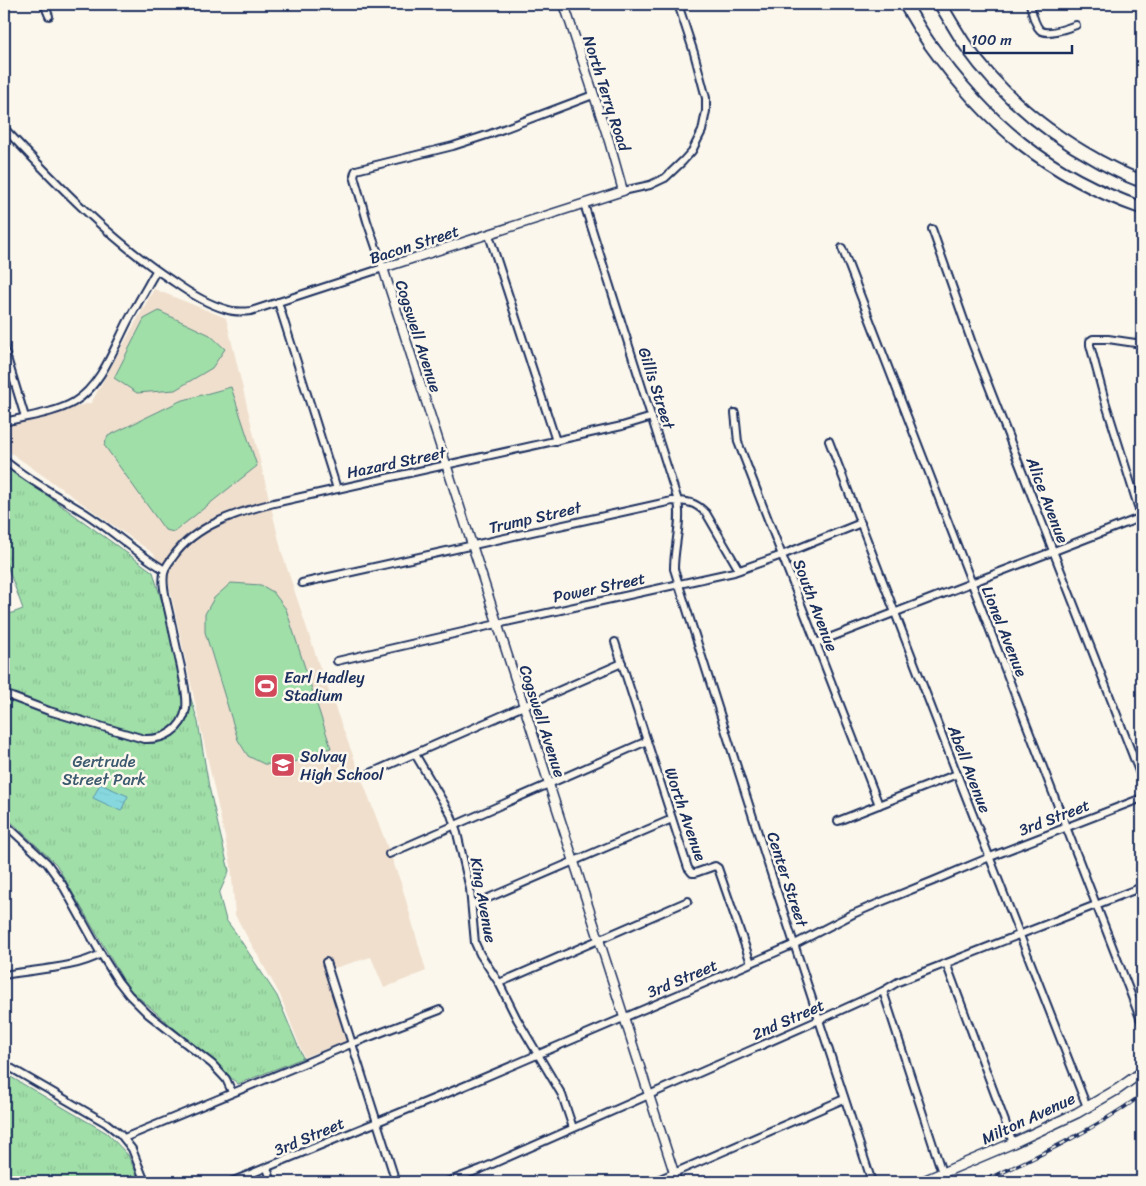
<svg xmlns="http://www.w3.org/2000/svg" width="1146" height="1186" viewBox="0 0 1146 1186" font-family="Sriracha,sans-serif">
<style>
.built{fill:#f0dfcd}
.grass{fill:#a0dfa8;stroke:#5e8783}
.park{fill:url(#park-tufts);stroke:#5e8783}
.water{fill:url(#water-ripples);stroke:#5b94ab}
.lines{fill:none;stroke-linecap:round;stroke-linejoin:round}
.minor-casing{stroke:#1b2f5e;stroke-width:10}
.tertiary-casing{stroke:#1b2f5e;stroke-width:11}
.secondary-casing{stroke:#1b2f5e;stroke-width:12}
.motorway-casing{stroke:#1b2f5e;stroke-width:15}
.minor{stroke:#fbf7ec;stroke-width:6}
.tertiary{stroke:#fbf7ec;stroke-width:8}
.secondary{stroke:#fbf7ec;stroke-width:9}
.motorway{stroke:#fbf7ec;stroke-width:11}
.rail-casing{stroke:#1b2f5e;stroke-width:4}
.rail{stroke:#fbf7ec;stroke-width:2;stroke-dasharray:5.5;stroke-linecap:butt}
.labels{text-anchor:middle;stroke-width:5;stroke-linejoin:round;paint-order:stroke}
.street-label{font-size:16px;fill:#1b2f5e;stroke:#fbf7ec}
.poi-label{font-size:16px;fill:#1b2f5e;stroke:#fbf7ec;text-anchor:start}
.park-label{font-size:16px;fill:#3c5b70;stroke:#fbf7ec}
</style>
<defs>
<pattern id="park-tufts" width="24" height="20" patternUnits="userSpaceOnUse" patternTransform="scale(1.25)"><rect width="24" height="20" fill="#a0dfa8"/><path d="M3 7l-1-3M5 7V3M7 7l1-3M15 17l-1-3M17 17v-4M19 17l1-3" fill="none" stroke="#89c093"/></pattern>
<pattern id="water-ripples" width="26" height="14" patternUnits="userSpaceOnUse" patternTransform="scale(1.25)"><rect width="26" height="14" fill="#86d8de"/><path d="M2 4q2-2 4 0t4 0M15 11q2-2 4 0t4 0" fill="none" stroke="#73bac1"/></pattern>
</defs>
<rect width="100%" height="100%" fill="#fbf7ec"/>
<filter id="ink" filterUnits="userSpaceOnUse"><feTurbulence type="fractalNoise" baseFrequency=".02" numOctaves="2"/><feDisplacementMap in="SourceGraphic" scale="10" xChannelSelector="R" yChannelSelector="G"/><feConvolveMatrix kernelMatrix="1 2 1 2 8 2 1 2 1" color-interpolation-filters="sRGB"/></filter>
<g filter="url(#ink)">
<polygon class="built" points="154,289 226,318 282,553 319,665 401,883 426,971 384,988 371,957 331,969 355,1038 304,1057 280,995 235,915 231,865 168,580 154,554 4,448 4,423 91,403"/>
<g class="grass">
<polygon points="159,311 210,335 225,349 212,368 175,390 137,393 114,378 144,319"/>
<polygon points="231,387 257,466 174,532 165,530 104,445 108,436 180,401"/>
<polygon points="231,583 261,585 273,592 286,609 331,748 308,754 301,760 283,765 264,764 248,756 238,740 205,632 205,614 214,598"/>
</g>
<g class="park">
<polygon points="4,464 153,572 198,722 209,787 229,871 219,894 226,920 235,932 277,996 303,1058 238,1084 128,988 56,864 4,815 4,616 23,609 4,557"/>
<polygon points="4,1073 107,1133 128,1155 140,1182 4,1182"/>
</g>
<polygon class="water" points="100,784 128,796 121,811 93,798"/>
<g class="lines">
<defs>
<g id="minor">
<polyline points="44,4 49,16"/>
<path d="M1030,4c2,8 4,20 10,26 7,6 28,-2 36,-5"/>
<path d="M4,128c52,55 106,112 170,154 14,10 34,22 51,27 8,3 17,3 26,2l132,-43 -16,-47 -13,-45 1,-4 1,-2 97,-24 37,-12 103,-39"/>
<polyline points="623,191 650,185 665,178 683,161 692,151 702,131 706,111 706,98 694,53 678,4"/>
<path d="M584,204l94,297c4,22 -4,45 -4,68l91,286 107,327"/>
<polyline points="932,229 972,343 1142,779"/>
<polyline points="489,235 556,441"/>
<polyline points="842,248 1142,1023"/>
<polyline points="278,302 337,489"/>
<polyline points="1142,344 1108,339 1093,339 1090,341 1090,345 1105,401 1142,519"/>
<polyline points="4,348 25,417"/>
<polyline points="735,413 738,442 879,805"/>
<path d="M4,422c20,-5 52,-9 70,-20 27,-16 40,-54 54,-81 9,-17 19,-34 28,-50"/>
<polyline points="829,441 957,774 1087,1107"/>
<path d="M4,460c25,21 54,36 81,53 28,18 51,40 80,57"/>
<path d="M302,583l370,-82c16,0 23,1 34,12l33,57"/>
<polyline points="615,642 688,868 692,873 695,873 715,866 718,868 751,963"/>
<polyline points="816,643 1142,517"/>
<polyline points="337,661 497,624 734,572 782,555 861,523"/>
<path d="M4,694l45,17 95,28c20,1 38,-9 42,-30 2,-13 -3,-29 -5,-42 -5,-21 -9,-42 -14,-63 -2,-10 -6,-24 -2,-34 1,-4 5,-9 8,-13 22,-32 65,-45 101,-54l348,-77 30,-9"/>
<polyline points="415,754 451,815 457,833 470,889 475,943 480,954 499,983 517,1019 562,1095 573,1128"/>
<polyline points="366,775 622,663"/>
<polyline points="838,821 957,774"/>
<polyline points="4,823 47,863 62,884 101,954 118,981 129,995 148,1014 212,1064 226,1079 232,1092"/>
<polyline points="389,854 647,741"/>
<polyline points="472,905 672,819"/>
<polyline points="326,962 396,1182"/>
<polyline points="946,963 1013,1143"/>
<path d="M4,975c31,-6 69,-6 97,-21"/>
<polyline points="499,983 688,901"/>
<polyline points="883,991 945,1182"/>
<polyline points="4,1064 106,1123 120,1134 132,1149 145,1182"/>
<polyline points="124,1138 351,1044 440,1010"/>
<polyline points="267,1168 272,1182"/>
<polyline points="231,1182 455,1090 712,980 795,944 853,914 881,902 933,881 990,857 1142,798"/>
<polyline points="447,1182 481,1169 819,1020 883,991 898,982 1142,887"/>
<polyline points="653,1182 844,1099"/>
</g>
<polyline id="tertiary" points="564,4 609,141 623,191 383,268 677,1182"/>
<polyline id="secondary" points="921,1182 1013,1143 1077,1113 1118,1089 1142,1072"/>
<g id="motorway">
<path d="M905,4c8,13 15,26 24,39 58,81 118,132 213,165"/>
<path d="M940,4c9,14 17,29 26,42 34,48 80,86 131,114 15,8 29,16 45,21"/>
</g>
</defs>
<use href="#minor" class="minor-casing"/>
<use href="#tertiary" class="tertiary-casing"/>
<use href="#secondary" class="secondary-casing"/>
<use href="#motorway" class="motorway-casing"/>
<use href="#minor" class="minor"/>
<use href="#tertiary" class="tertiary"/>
<use href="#secondary" class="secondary"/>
<use href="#motorway" class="motorway"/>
<defs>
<path id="rail" d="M981,1182c56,-25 111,-51 161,-87"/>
</defs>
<use href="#rail" class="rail-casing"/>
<use href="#rail" class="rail"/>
</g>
</g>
<defs>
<symbol id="stadium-square" viewBox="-11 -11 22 22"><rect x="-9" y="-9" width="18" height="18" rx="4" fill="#d1495b" stroke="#fbf7ec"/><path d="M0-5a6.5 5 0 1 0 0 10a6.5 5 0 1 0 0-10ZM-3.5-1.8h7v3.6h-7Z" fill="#fff"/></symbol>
<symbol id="school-square" viewBox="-11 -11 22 22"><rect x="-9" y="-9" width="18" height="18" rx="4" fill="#d1495b" stroke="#fbf7ec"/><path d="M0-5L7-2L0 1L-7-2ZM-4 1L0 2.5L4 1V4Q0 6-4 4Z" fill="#fff"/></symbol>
</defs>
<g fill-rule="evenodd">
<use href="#stadium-square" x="252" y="672" width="28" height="28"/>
<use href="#school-square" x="269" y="751" width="28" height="28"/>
</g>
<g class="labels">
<g class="street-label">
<text transform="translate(607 93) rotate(72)" y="6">North Terry Road</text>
<text transform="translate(414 244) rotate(-18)" y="6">Bacon Street</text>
<text transform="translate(419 336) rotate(72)" y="6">Cogswell Avenue</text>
<text transform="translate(657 388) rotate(72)" y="6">Gillis Street</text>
<text transform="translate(396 462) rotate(-12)" y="6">Hazard Street</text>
<text transform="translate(1048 500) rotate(69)" y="6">Alice Avenue</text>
<text transform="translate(535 517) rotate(-13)" y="6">Trump Street</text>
<text transform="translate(599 587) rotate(-12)" y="6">Power Street</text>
<text transform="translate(816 605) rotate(69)" y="6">South Avenue</text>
<text transform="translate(1005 631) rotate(68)" y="6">Lionel Avenue</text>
<text transform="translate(543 721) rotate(72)" y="6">Cogswell Avenue</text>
<text transform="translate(970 769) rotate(69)" y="6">Abell Avenue</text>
<text transform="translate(686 814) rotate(71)" y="6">Worth Avenue</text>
<text transform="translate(1054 817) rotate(-21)" y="6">3rd Street</text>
<text transform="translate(788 879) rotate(72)" y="6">Center Street</text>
<text transform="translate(484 900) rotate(80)" y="6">King Avenue</text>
<text transform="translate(682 978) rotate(-23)" y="6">3rd Street</text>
<text transform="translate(788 1019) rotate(-24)" y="6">2nd Street</text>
<text transform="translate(1028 1118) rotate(-25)" y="6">Milton Avenue</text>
<text transform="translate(309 1136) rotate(-23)" y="6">3rd Street</text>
</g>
<g class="poi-label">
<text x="284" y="683">Earl Hadley<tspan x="284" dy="18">Stadium</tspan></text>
<text x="300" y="762">Solvay<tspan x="300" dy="18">High School</tspan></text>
</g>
<g class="park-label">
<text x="104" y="767">Gertrude<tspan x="104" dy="18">Street Park</tspan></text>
</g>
</g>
<rect width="1146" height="1186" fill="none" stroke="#fbf7ec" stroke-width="20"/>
<rect x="10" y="10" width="1126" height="1166" fill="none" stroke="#1b2f5e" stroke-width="2" filter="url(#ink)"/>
<path d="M964 45v8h108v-8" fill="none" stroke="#1b2f5e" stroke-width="2.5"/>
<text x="971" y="45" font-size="15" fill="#1b2f5e" stroke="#fbf7ec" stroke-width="4" paint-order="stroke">100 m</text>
</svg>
